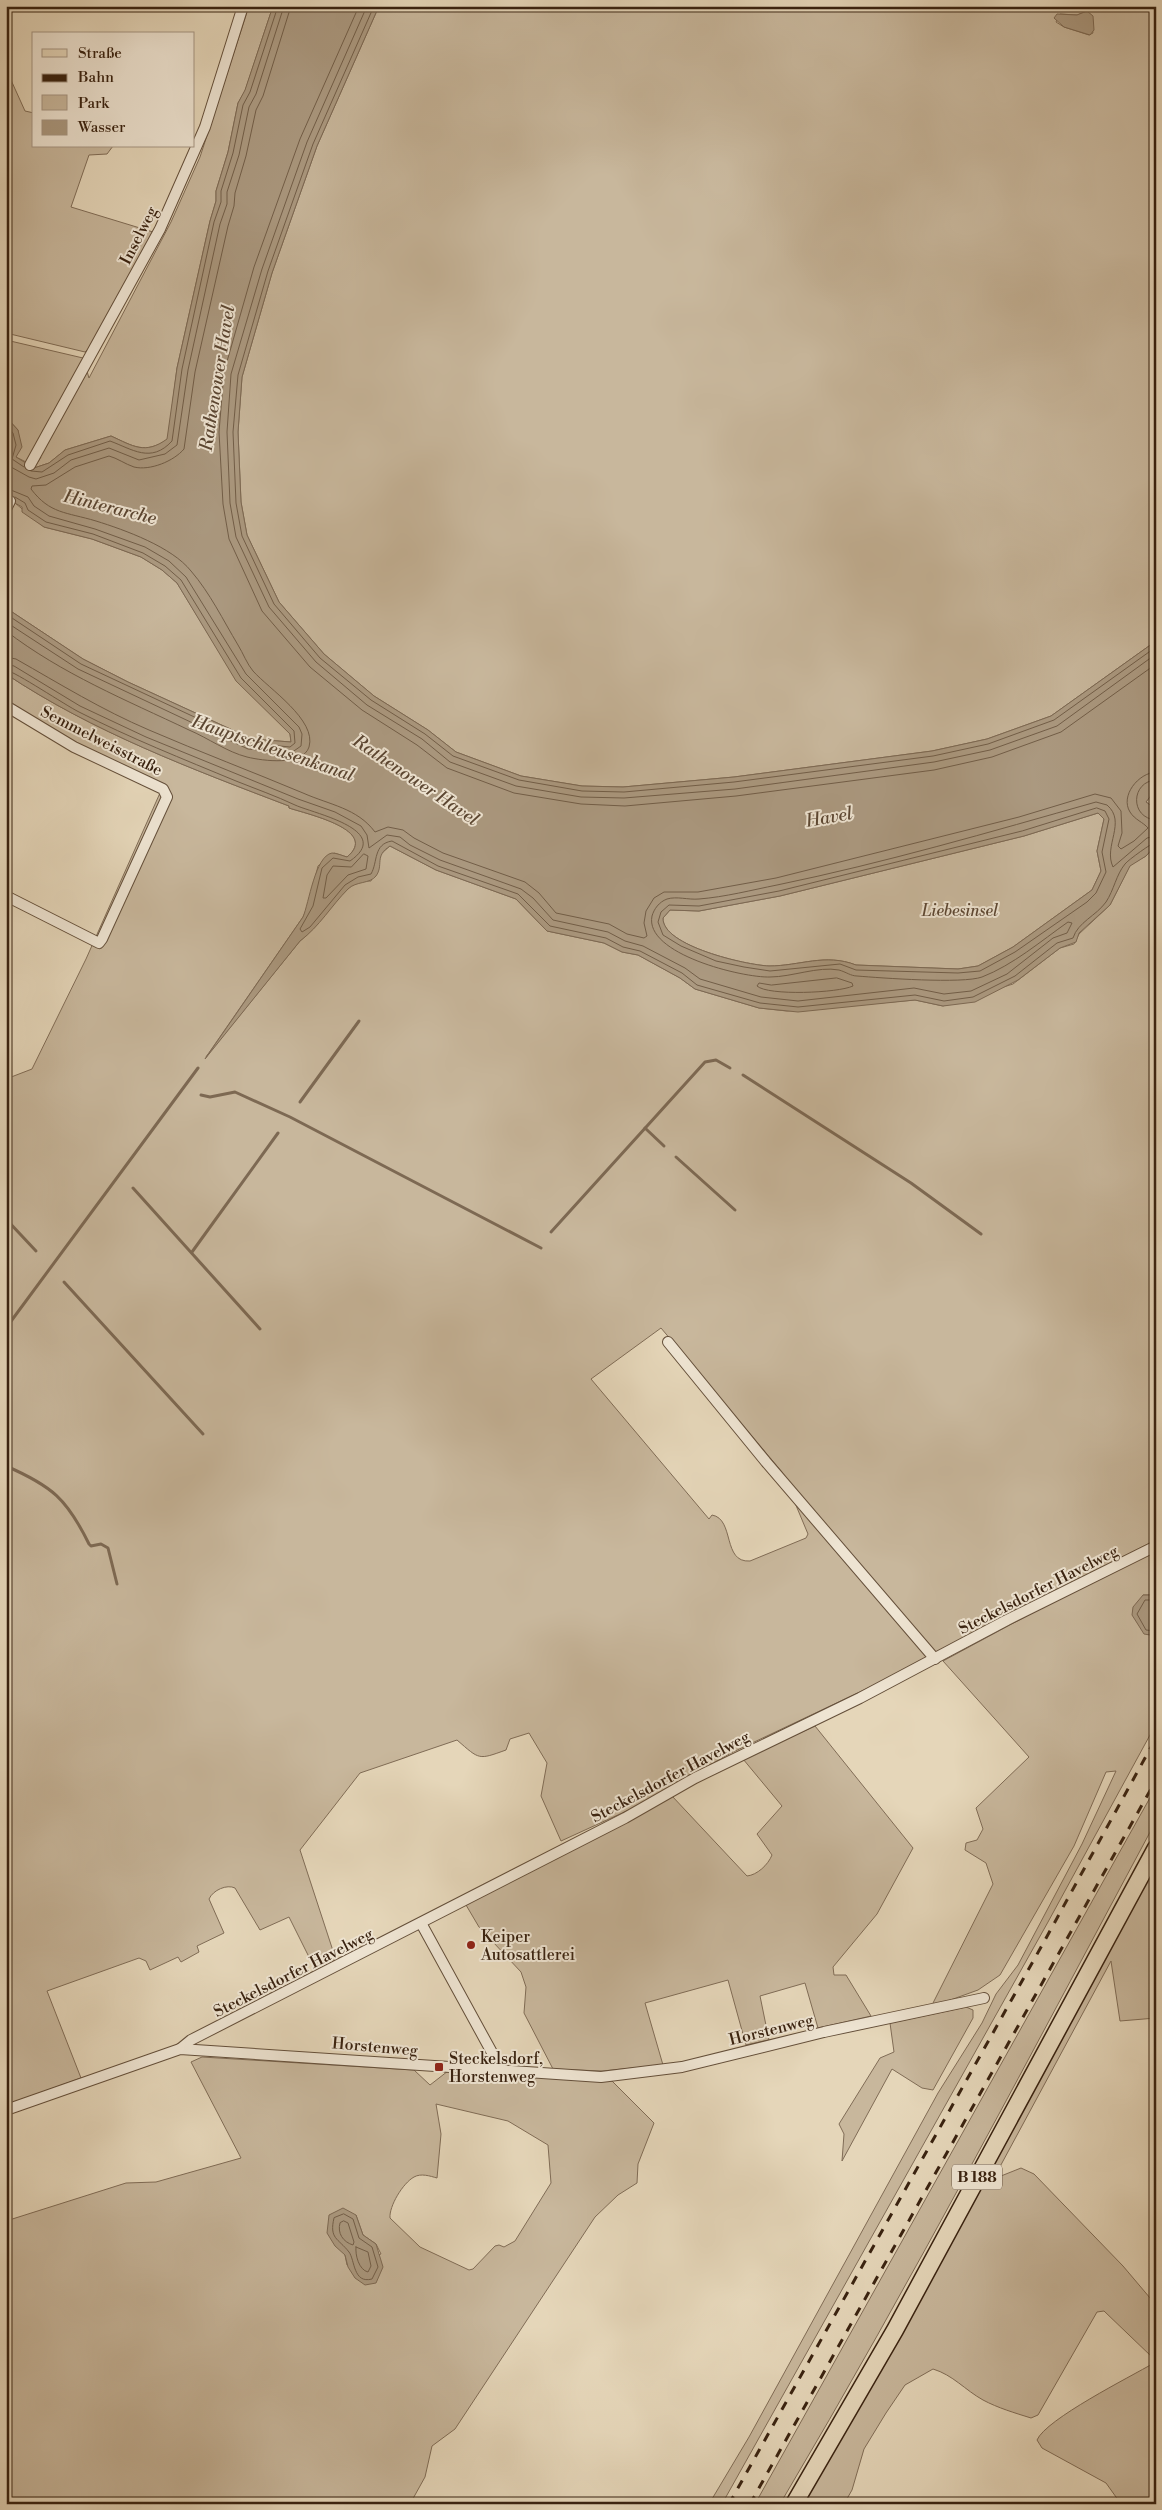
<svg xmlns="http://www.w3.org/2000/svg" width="1162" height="2510" viewBox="0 0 1162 2510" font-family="'Libre Bodoni',serif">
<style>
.green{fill:#c8b79c;stroke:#806c56;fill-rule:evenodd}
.water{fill:#ab9980;stroke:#7d6953;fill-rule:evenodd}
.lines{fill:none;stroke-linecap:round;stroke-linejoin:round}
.shore{stroke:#725e48;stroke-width:1}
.stream{stroke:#7d6953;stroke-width:3}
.street-casing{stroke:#644f3a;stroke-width:12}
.primary-casing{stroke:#392210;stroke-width:19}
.street{stroke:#eee4d2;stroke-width:10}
.primary{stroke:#e5d6b9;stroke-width:16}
.rail{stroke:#392210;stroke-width:3;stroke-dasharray:9 9;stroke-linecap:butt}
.poi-dot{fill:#8f2418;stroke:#eee4d2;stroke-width:2}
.labels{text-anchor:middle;stroke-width:4;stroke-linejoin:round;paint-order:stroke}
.shield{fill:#eee4d2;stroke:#6f5c4a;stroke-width:1}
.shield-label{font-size:15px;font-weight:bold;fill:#392210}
.street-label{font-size:16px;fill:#392210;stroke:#eee4d2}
.park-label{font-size:16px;font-style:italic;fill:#5d4733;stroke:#eee4d2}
.poi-label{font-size:16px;fill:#392210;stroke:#eee4d2;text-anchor:start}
.water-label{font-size:18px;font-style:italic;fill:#5b4632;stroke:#eee4d2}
</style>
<rect width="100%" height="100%" fill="#e5d6b9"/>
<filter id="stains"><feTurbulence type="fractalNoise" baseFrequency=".004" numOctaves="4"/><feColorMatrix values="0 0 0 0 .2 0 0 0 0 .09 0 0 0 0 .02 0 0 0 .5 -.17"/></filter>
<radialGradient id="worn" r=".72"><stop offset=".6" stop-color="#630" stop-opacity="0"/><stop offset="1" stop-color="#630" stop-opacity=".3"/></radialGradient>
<g class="green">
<path d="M249,6h24l-28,85 -7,12 -10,49 -12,39v10l-6,20 -33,147 -9,71c-23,16 -35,7 -57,-3l-46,14 -16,13 -15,5 7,-11 -6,-6 -7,12 -12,-6 2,-27 -12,-13v-77l77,18 6,20 82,-156 29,-65z"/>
<path d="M379,6h777v635l-105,75 -64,23 -55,12 -198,26 -111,10 -41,-1 -61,-10 -65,-24 -28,-22 -54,-34 -50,-42 -45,-52 -32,-67 -6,-33 -3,-70 4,-55 30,-104 45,-127zM1087,11l6,22 -4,2 -25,-8 -8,-5 4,-8 17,1z"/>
<polygon points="6,69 25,111 34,113 34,146 113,146 107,154 89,155 71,207 153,232 93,345 85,352 6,333"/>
<polygon points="15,503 44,527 92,539 141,557 162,570 177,583 237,681 290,734 291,742 252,739 128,682 83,659 6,608 6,519"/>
<path d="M6,674c87,58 186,95 283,132v2c18,6 91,22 58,49l-13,-4 -16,13 -9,38 -6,13 -97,140 94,-116c19,-14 39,-49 56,-58 5,-2 10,-2 15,-2l10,-27 9,-8 46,24 80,29 31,32 57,12 18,9 16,3 42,23 15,11 64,19 28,3 128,-11 28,6 70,-22 47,-36 14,-4 5,-10 31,-29 20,-40 16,-9 10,-11v695l-161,81 -72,41 -192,91 -98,55 -72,33 -20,-45 6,-33 -18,-30 -19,6 -4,11c-28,10 -26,10 -49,-10l-97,33 -60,77 36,110 -20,11 -27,-54 -29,13 -25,-42c-8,-4 -22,2 -26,11l15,34 -27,13 2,6 -18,10 -3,-5 -28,13 -4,-9 -7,-3 -92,33 34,87 -75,27v-1026l26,-10 54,-110 78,-175 -82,-37 -76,-44zM661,1328l121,144 26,62 -2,4 -56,23c-28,2 -15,-42 -38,-46l-3,4 -118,-140z"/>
<polygon points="1156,789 1156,809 1146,802"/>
<path d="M1098,813l6,6 -7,32 4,20 -9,19 -79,57 -35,19 -20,3 -102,-4c-31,-12 -56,1 -87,1 -23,-1 -107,-20 -106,-48l7,-8 29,1 81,-15 244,-60z"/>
<polygon points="1156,1550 1156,1595 1143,1595 1152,1636 1156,1636 1156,1724 1048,1922 722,2504 709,2504 749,2437 938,2093 982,2023 996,1994 1018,1965 1082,1844 1116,1771 1106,1772 1074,1846 1000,1975 978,1990 931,2007 993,1884 986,1863 965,1850 966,1843 977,1840 983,1829 976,1808 1029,1757 943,1661 1073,1591"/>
<path d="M815,1726l98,122 -36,66 -44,53 1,8h12l25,41 -53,12 -13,-45 -45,13 9,44 -23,5 -18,-65 -83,23 18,62 -61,6 -49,-2 -29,-56 2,-26 -5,-15 -42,-45 -13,-22 206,-109 75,80c10,-1 21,-11 25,-21l-15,-21 25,-28 -39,-47z"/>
<path d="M1156,1787v34c-123,229 -243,459 -376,683h-25z"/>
<path d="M1156,1860v158l-36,3 -9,-60 -122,226 12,-11 20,-8 13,6 89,92 33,39v199h-35l-15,-21 -64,-35 -5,-8c9,-21 93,-63 117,-77l-2,-6 -48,-46 -7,1 -59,103 -7,3c-16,-5 -33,-10 -48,-18 -18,-10 -30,-25 -50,-31l-28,16 -19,28 -22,36 -12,41 -8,14h-44z"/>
<polygon points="966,2007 973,2010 973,2018 933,2090 922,2088 892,2069 842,2161 844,2134 839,2124 880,2058 894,2052 890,2023"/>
<path d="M202,2057l212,13 16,15 18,-14 164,10 42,42 -16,41 -1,19 -19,12 -23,22 -140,212 -23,17 -7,31 -15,27h-404v-283l120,-38 30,-1 85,-24 -50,-96zM436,2104l72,17 40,24 3,38 -36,58 -11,6 -5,-2 -4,1 -22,23 -4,1 -49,-23 -30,-29c-1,-12 13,-35 24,-41 7,-4 16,-1 23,1l4,-44zM356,2215l7,20 13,9 5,10 -34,11 -2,-10z"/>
</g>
<g class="water">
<path d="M273,6h106l-62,140 -45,127 -30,104 -4,55 3,70 6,33 32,67 45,52 50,42 54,34 28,22 65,24 61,10 41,1 111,-10 198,-26 55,-12 64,-23 105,-75v148l-10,13 10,7v36l-10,11 -16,10 -20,39 -31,28 -3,9 -16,6 -42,32 -43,22 -32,4 -28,-6 -117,12 -39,-4 -64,-19 -15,-11 -42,-23 -16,-3 -18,-9 -57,-12 -31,-32 -80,-29 -46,-24c-16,10 -6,19 -14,30 -6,8 -20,5 -28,13 -17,17 -28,37 -48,52l-95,118 98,-142c6,-14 12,-61 29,-64 5,0 11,3 15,4 33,-27 -40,-43 -58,-49v-2c-97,-37 -196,-74 -283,-132v-66l77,51 45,23 124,57 39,3 -1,-8 -54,-53 -59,-98 -15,-13 -21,-13 -49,-18 -48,-12 -22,-15v-5l-16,-9v-81l12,13 4,17 -6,10 18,11 15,-5 16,-13 46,-14c22,10 34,19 56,3l10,-71 33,-147 6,-20v-10l12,-39 10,-49 7,-13zM1098,813l6,6 -7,32 4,20 -9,19 -79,57 -35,19 -20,3 -102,-4c-31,-12 -56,1 -87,1 -23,-1 -107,-20 -106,-48l7,-8 29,1 81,-15 244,-60z"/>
<polygon points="1087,11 1093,16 1094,30 1090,35 1064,27 1054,18 1057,14 1077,15"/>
<polygon points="1143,1595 1156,1595 1156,1636 1144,1634 1132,1615 1133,1607"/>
<polygon points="343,2208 356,2215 363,2235 376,2244 383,2267 376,2283 365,2285 355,2278 348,2267 345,2255 335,2246 327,2233 329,2215"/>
</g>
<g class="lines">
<g class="shore">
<polyline points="359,6 300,139 254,267 224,372 219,432 223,504 229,539 262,611 310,667 362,710 417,745 447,768 514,793 581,804 625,806 736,796 934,770 992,757 1061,732 1156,664"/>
<polyline points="367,6 307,142 262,269 231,374 227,432 230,503 236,537 269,607 316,662 367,705 422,739 450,762 516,786 581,797 624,798 735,789 934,762 990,750 1057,726 1156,654"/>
<polyline points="374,6 313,144 268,271 238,375 233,432 236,503 242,536 274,604 320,658 371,700 425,734 453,756 519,780 582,791 624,792 734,782 933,756 988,744 1054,720 1156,647"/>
<polyline points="6,425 13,433 16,445 12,459 24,467"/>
<polyline points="6,460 11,467 29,477 36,479 54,473 71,460 109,448 139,460 165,454 177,445 188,370 220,224 227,204 227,192 239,155 249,107 256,94 284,6"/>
<path d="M31,471l11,1 26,-17 42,-14c22,8 41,23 62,0l10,-72 32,-147 7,-20v-11l12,-38 10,-48 7,-13 28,-86"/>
<polyline points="6,488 28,497 34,506 49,516 95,529 145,547 169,561 186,577 246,674 299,727 302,734 301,746 291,753 248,749 78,669 6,622"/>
<polyline points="6,614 81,664 250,743 290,747 295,743 294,731 241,678 181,580 165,566 143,553 93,534 46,522 28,510 25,503 15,497"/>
<path d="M6,631c56,43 120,69 183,99 19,8 38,22 58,27 16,4 56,9 62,-10 8,-27 -40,-58 -56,-76 -6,-7 -10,-18 -15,-26 -15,-25 -28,-52 -47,-74 -19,-24 -66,-41 -95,-50 -30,-9 -46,-7 -65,-32l1,-3 14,-1 29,-18 34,-11c8,2 16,8 25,11 16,4 40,-6 50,-18l11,-77 33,-146 6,-20 1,-13 11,-37 10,-46 7,-14 28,-90"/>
<path d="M6,657l10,2c44,25 86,51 133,71 51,22 104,42 154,63 27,12 54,15 72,39l13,-5 15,3 11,8 29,15 82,29 14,11 17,20 53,11 18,10 17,4 3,-2 -3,-13 2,-12 8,-13 10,-6h34l78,-14 243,-61 76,-23 16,4 10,13 1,22 -4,13 3,3 13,-8 14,-13c-5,-6 -13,-8 -18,-16 -10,-16 8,-39 26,-40"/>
<path d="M6,664l8,2 66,40 66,31 152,62 37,13 26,14 6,9 2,13 18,-13 13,2 10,8 30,15 81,29 12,9 20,22 55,12 17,9 18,5 42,22 15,11 61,18 37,4 116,-13 30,6 27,-3 36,-17 46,-36 14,-5 5,-10 -4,-1c-27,19 -55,43 -86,55 -19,7 -101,1 -125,-1 -6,0 -11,-4 -18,-6 -21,-4 -47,7 -69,7 -27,1 -126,-23 -118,-61 2,-7 7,-14 15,-17 10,-3 21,1 32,0 26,-2 53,-9 78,-14 107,-22 213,-53 319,-83l11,3c20,17 -4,41 6,62l34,-29 9,-2"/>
<path d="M6,670c10,2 59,35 73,42 51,26 104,47 157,69 20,8 40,15 59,24 17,8 100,25 55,56l-17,-3 -11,10 -9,38 -13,23 2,3 8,-5 35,-42 13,-8 13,-3c7,-12 2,-30 21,-33l46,25 80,28 32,32 56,12 17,9 17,4 42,22 15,12 63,18 38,4 117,-12 29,6 29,-4 42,-21 42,-33 16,-5c5,-16 23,-22 33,-36 8,-12 10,-27 19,-38 3,-4 28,-22 31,-22"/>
<path d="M1156,780c-25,1 -27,38 0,40"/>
<polygon points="1097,808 1105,811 1109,819 1102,852 1106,872 1096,893 1087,902 1015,952 980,971 958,973 856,970 840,964 770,971 744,967 716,961 681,946 663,935 658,922 661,912 669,905 699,906 779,891 1022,831"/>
<polygon points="364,854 368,856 366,869 348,875 326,898 323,898 327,875 333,866 351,867"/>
<path d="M837,978l15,5 1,3c-15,7 -85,10 -96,0l2,-3 12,2z"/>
<polyline points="1156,1600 1145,1600 1137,1614 1146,1630 1156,1631"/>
<path d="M344,2214l9,5 6,19 13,9 6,20 -6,12c-19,5 -17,-19 -23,-27 -11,-14 -20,-13 -15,-34z"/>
<path d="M344,2221l4,2 6,19 -1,3c-10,-3 -16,-12 -13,-22z"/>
<path d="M356,2247l12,5 3,14 -3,6c-9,-2 -13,-17 -12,-25z"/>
</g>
<g class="stream">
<polyline points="743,1075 911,1183 981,1234"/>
<polyline points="201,1095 210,1097 235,1092 290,1117 541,1248"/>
<polyline points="300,1102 359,1021"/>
<polyline points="645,1128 664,1146"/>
<polyline points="676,1157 735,1210"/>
<polyline points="133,1188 260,1329"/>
<polyline points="6,1219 36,1251"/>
<polyline points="551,1232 705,1062 716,1060 730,1068"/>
<polyline points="192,1252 278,1133"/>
<polyline points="64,1282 203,1434"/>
<polyline points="6,1328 198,1068"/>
<path d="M6,1466c46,20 61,33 83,78l2,2 10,-2 7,4 9,36"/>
</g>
<defs>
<g id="street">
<polyline points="30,465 160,229 205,127 243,6"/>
<polyline points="6,509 10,501"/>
<polyline points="6,706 74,747 163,789 167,797 102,939 99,943 6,896"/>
<polyline points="668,1342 766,1462 935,1659"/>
<polyline points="421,1923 501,2069"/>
<polyline points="180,2049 191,2040 625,1818 695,1778 860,1698 1007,1620 1156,1546"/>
<polyline points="6,2110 180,2049 601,2077 682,2067 824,2032 984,1998"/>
</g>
<polyline id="primary" points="794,2504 895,2330 1156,1848"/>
</defs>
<use href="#street" class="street-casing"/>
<use href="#primary" class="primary-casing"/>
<use href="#street" class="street"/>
<use href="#primary" class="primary"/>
<g class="rail">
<polyline points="729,2504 1045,1940 1156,1738"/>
<polyline points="750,2504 1156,1780"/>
</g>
</g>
<g class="poi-dot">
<circle cx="471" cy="1945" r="5"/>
<rect x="434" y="2062" width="10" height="10" rx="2.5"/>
</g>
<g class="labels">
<rect class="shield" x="952" y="2164.5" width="50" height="25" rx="4"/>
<g class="shield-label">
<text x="977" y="2182">B 188</text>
</g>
<g class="street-label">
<text transform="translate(138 235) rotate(-63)" y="6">Inselweg</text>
<text transform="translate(102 740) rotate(27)" y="6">Semmelweisstraße</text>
<text transform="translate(1038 1589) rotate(-27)" y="6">Steckelsdorfer Havelweg</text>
<text transform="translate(670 1776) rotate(-28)" y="6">Steckelsdorfer Havelweg</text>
<text transform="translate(293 1972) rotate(-27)" y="6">Steckelsdorfer Havelweg</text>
<text transform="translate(771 2029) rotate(-14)" y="6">Horstenweg</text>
<text transform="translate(375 2046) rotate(5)" y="6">Horstenweg</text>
</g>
<g class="park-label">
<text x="960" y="916">Liebesinsel</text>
</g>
<g class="poi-label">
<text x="481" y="1942">Keiper<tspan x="481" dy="18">Autosattlerei</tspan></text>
<text x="449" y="2064">Steckelsdorf,<tspan x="449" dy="18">Horstenweg</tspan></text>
</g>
<g class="water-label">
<text transform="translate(217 378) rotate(-81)" y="6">Rathenower Havel</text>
<text transform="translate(110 507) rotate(14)" y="6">Hinterarche</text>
<text transform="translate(273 748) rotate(19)" y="6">Hauptschleusenkanal</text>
<text transform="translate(416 780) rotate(34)" y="6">Rathenower Havel</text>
<text transform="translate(829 817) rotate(-10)" y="6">Havel</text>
</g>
</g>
<rect width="1162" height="2510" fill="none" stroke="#e5d6b9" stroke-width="25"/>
<rect x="8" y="8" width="1147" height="2495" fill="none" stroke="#392210" stroke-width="2.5"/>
<rect x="12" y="12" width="1137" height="2485" fill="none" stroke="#392210"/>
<rect x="32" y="32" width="162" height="115" fill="#eee4d2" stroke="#a69684"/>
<rect x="42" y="49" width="25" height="8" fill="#e5d6b9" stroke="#a69684"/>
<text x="78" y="58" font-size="15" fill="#392210">Straße</text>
<rect x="42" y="74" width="25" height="8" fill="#392210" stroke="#a69684"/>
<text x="78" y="82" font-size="15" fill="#392210">Bahn</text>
<rect x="42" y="95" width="25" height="15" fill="#c8b79c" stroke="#a69684"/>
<text x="78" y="108" font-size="15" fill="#392210">Park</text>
<rect x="42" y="120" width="25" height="15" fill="#ab9980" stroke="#a69684"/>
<text x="78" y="132" font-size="15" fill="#392210">Wasser</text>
<rect width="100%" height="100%" filter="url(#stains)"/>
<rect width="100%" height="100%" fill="url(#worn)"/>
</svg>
